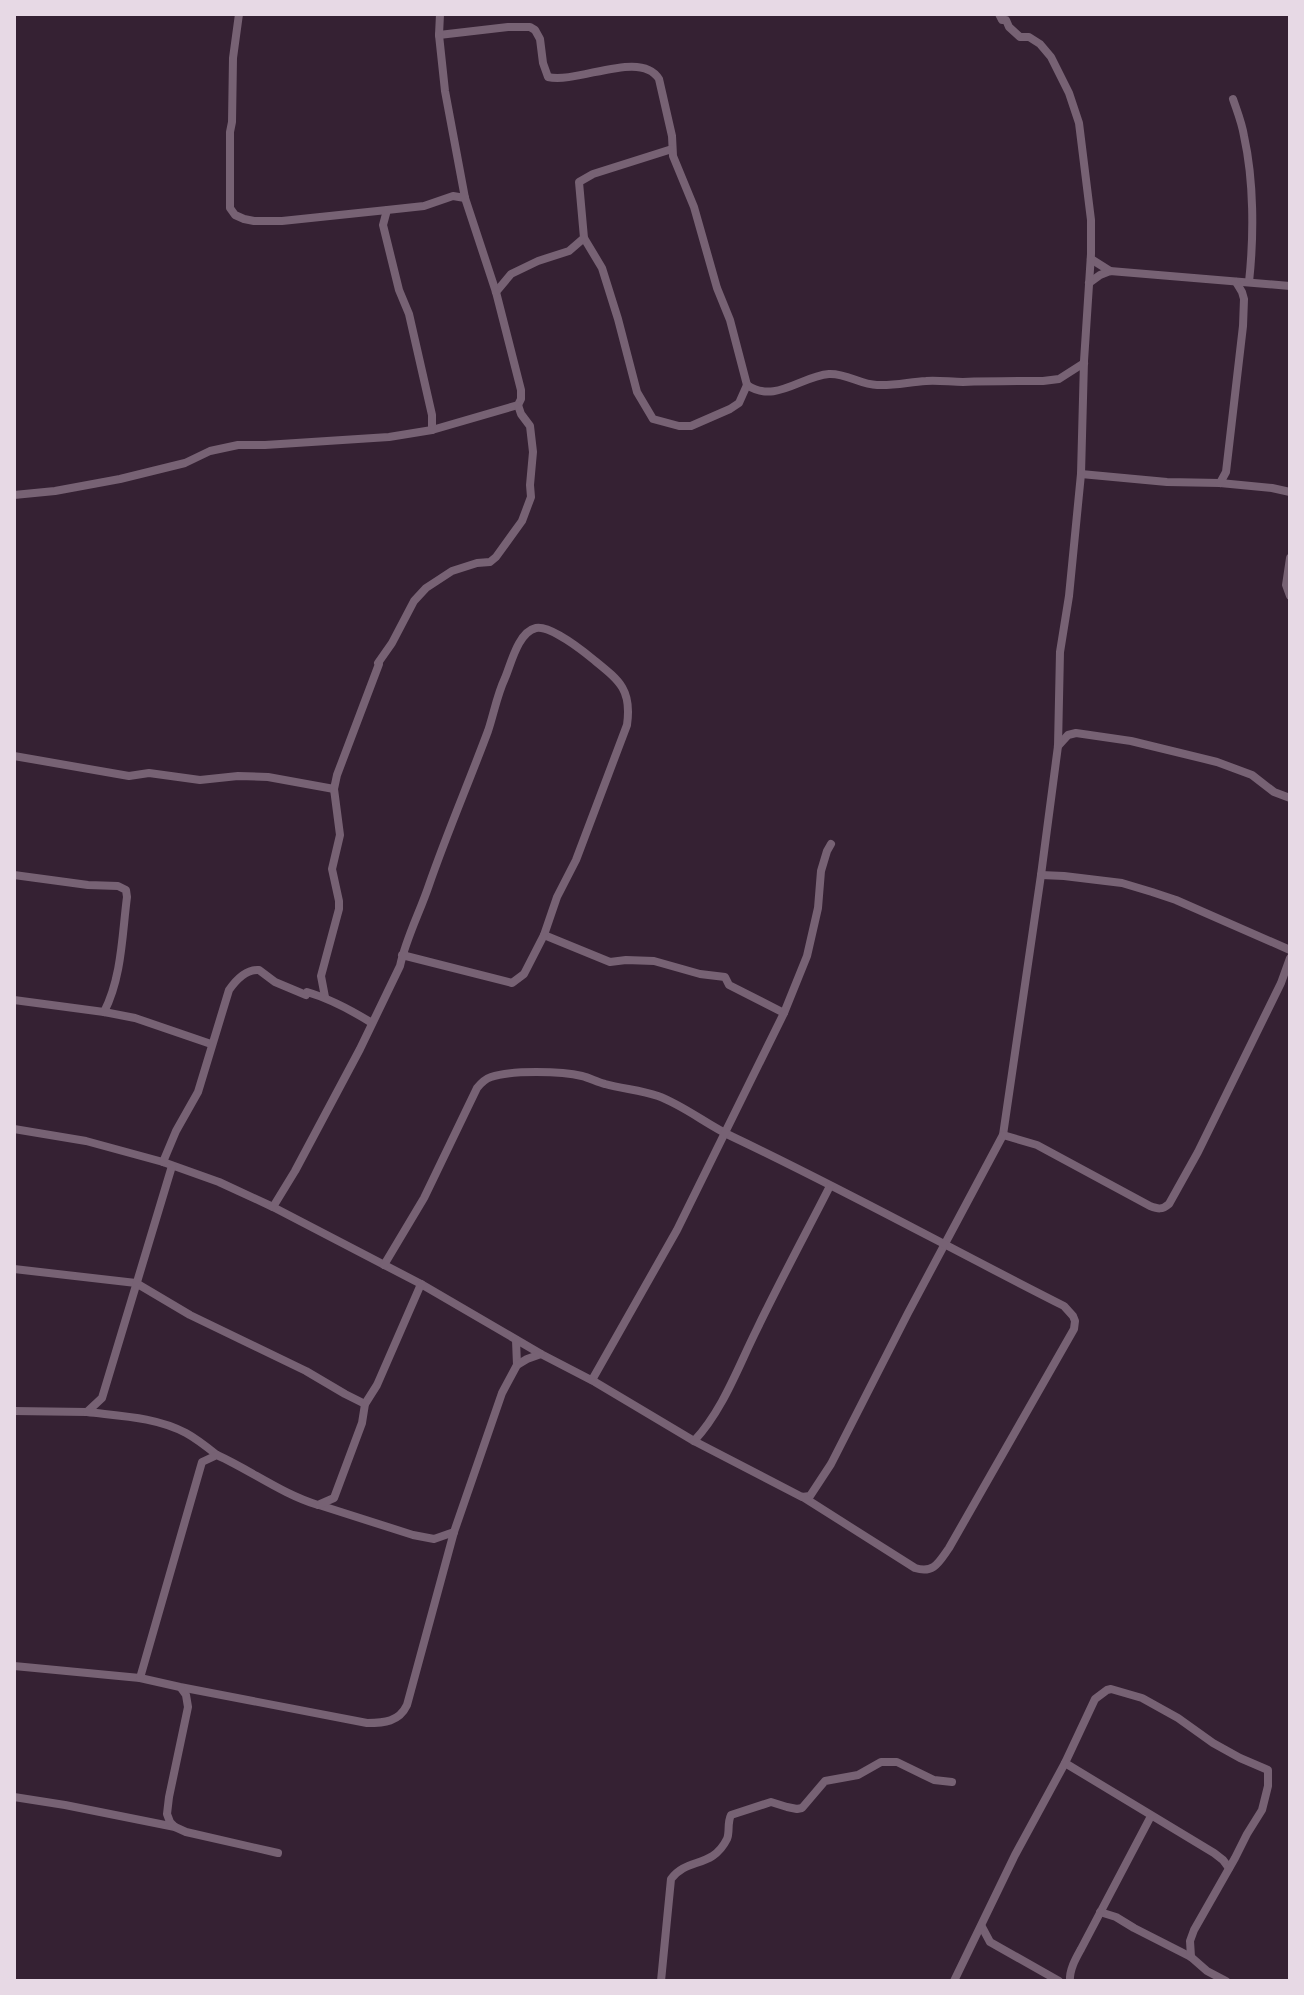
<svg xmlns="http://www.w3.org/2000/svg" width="1304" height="1995" viewBox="0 0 1304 1995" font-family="'Public Sans',sans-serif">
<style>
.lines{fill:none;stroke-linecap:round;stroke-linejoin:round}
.street{stroke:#776274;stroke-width:8}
</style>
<rect width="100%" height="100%" fill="#352133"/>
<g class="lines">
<g class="street">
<polyline points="239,14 233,58 232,122 230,132 230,208 235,215 244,219 254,221 282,221 387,210"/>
<path d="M439,35l69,-8h22l5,3 5,9 3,24 5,14c30,7 93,-28 111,2l13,57 1,20 21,51 23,81 13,32 17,65c28,19 54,-9 82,-11 17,-1 32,11 48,11 17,1 32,-3 49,-4 12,-1 25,1 37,1 27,-1 53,-1 80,-1l16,-2 25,-16"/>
<path d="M1233,99c4,12 9,24 11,37 10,45 10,100 5,146"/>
<polyline points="672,149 593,174 579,182 584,238 602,268 618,319 637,392 653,419 679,426 691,426 730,409 739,403 747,385"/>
<polyline points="1091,259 1110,271"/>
<polyline points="1089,283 1100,275 1110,271 1290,286"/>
<polyline points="496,292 511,274 538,261 569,251 584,238"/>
<polyline points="432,430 432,415 409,314 399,290 383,225 387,210 424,206 453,196 465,198"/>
<polyline points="1081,474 1167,482 1220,483 1272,488 1290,492"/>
<polyline points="1220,483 1226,472 1243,326 1244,299 1242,292 1236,282"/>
<polyline points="14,495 55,491 120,479 185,463 210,451 238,445 265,445 389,437 432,430 518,405 521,399 521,390 496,292 465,198 445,91 439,35 440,14"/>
<polyline points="1290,558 1286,585 1290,596"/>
<polyline points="1058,746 1068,735 1076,733 1131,741 1217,762 1252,775 1274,792 1290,798"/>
<polyline points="14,756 129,776 149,773 200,780 238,776 268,777 334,789"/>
<path d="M14,875l74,10 30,1 8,4 1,7c-5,38 -5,80 -23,115"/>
<polyline points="1041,875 1064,876 1122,883 1152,892 1176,900 1290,950"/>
<polyline points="544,935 610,962 626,960 654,961 700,974 725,977 729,985 784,1013"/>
<polyline points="325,997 321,976 339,909 339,901 332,869 340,835 334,789 337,775 379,664 378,663 392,643 414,601 426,588 452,571 477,563 490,562 496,557 522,521 531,497 530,485 533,452 530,426 521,414 518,405"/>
<polyline points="14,1000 104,1012 135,1018 211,1044"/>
<polyline points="14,1129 86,1141 163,1162 219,1182 273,1207 421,1284 541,1354 595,1382 694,1441 802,1497 810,1496 831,1464 908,1313 1003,1135 1041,875 1058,746 1060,652 1069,596 1081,474 1084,361 1091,254 1091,220 1079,123 1069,93 1051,57 1040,44 1029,37 1020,37 1009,27 1006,20 1002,20 999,14"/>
<path d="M1003,1135l34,10 113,61c8,3 12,4 19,-2l29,-52 83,-169 9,-25"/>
<path d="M163,1162l13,-31 22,-39 31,-102c7,-10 17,-21 30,-20l16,12 31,13 1,-3c24,7 44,18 65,31"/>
<path d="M273,1207l22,-36 65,-122 40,-83c6,-28 20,-54 29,-81 18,-52 40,-103 59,-154 6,-18 9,-36 17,-53 6,-14 13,-46 31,-50 14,-3 47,23 58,32 26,21 38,30 33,65l-51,135 -19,37 -13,38 -20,39 -12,9 -110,-28"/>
<path d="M384,1265l40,-67 53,-110c4,-5 8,-9 14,-11 20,-7 71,-6 91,-1 8,2 15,6 23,8 18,5 36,6 53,12 27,10 49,29 75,41 112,53 220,113 331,169l9,10 2,5 -1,8 -125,219c-10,14 -15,26 -34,20l-112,-71"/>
<polyline points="14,1269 136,1283 190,1315 306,1371 345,1394 365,1404"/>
<polyline points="516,1340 517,1365"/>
<polyline points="592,1380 677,1230 784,1013 807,956 818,908 821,871 827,851 831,844"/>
<polyline points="14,1411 87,1412 102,1398 172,1166"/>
<path d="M87,1412c33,4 69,5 99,21 11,6 21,14 31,22"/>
<path d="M694,1441c29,-31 44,-74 63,-112 23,-48 49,-96 73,-143"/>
<polyline points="319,1505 413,1535 434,1539 454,1532"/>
<path d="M14,1666l126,12 40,9 187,36c17,0 32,-1 40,-18l47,-173 48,-139 15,-28 10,-6 14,-5"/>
<path d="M140,1678l62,-216 15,-7c35,16 65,39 101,50l16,-7 28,-75 3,-19 12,-19 44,-101"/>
<polyline points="1065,1763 1214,1853 1223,1860 1229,1868"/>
<polyline points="14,1797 65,1805 175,1827 186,1832 278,1853"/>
<polyline points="175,1827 170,1822 167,1814 169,1797 188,1707 186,1695 181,1688"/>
<polyline points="1100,1912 1116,1917 1134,1928 1191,1957 1207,1971 1226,1981"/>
<polyline points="982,1927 990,1942 1059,1981"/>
<path d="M661,1981l10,-102c16,-22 41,-10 56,-40 3,-7 0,-16 4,-24l40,-13 16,5 10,2 5,-1 23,-27 33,-6 23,-13h16l37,18 18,2"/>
<polyline points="954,1981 1015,1855 1065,1763 1095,1699 1107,1690 1111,1689 1142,1698 1178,1718 1213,1743 1240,1758 1268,1770 1268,1786 1262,1810 1247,1834 1235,1858 1194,1930 1190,1941 1191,1957"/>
<path d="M1070,1981c-1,-11 6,-23 11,-32l70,-133"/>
</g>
</g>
<rect width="1304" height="1995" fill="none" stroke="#e7d9e5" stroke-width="32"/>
</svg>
